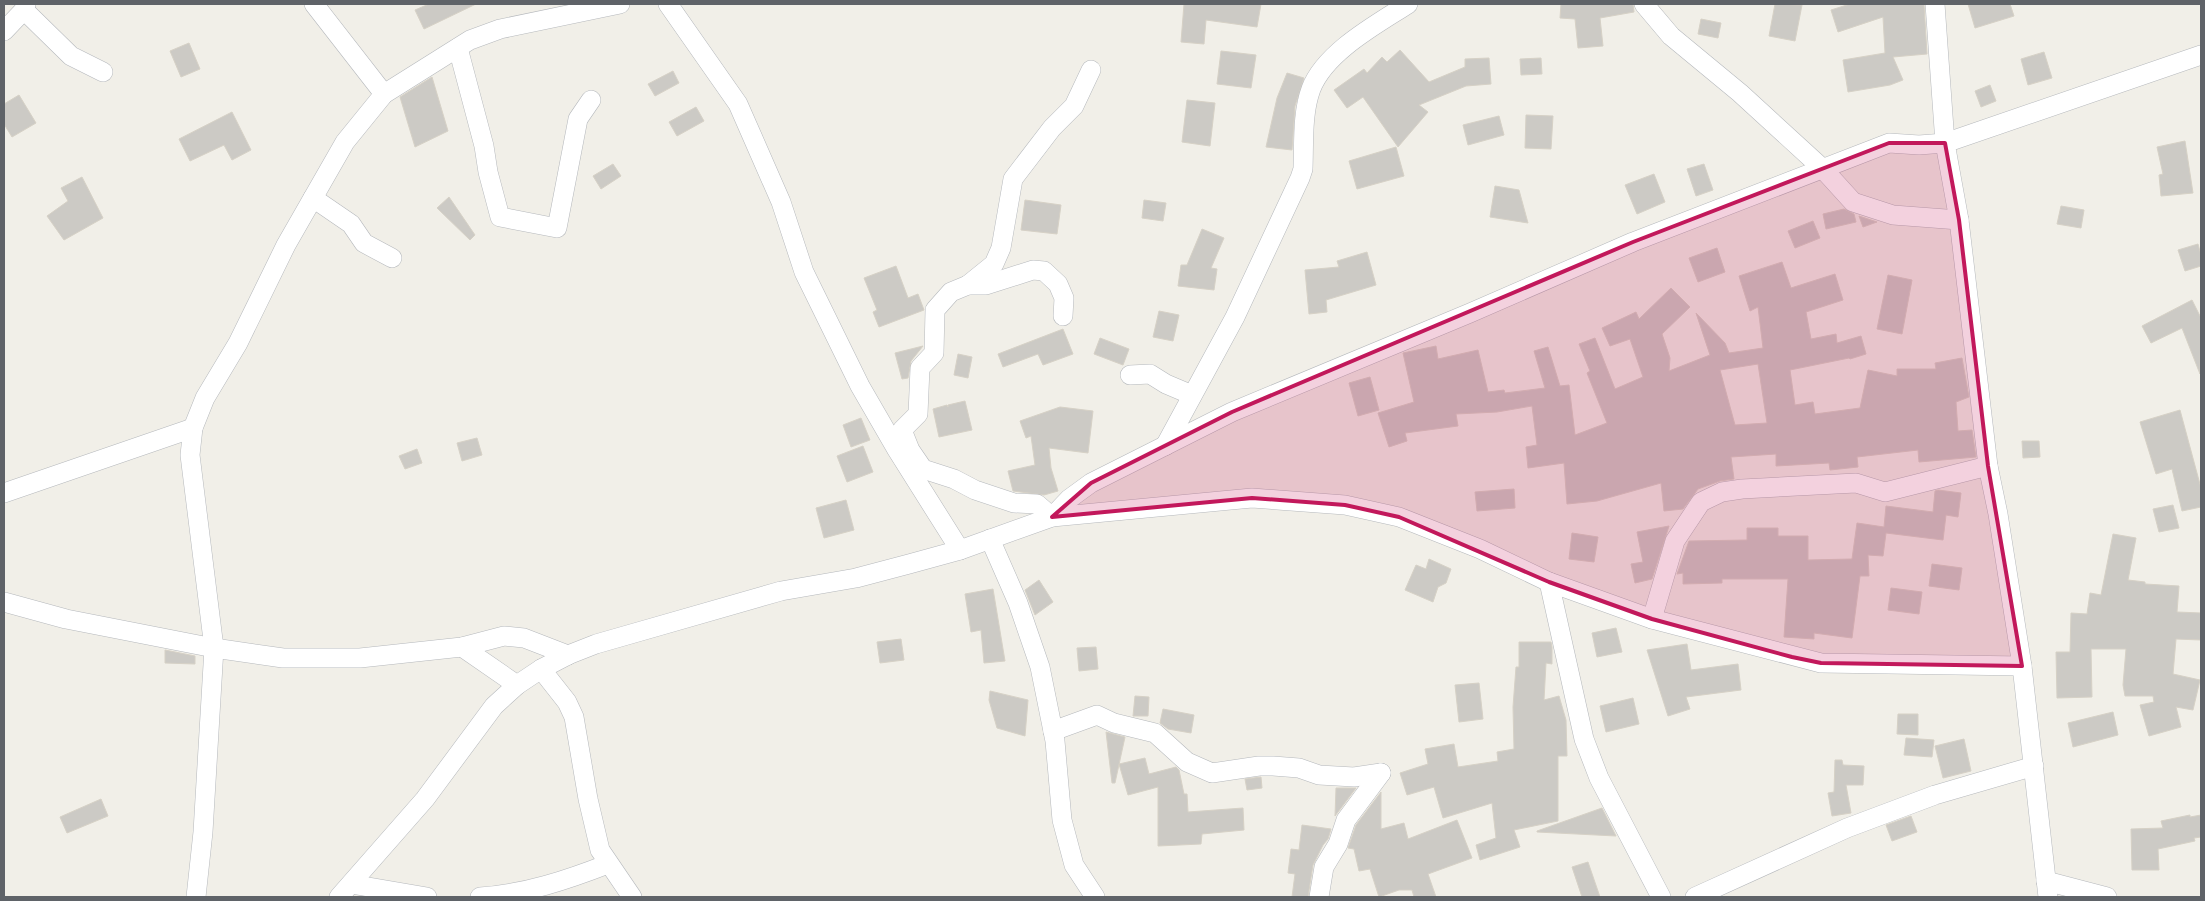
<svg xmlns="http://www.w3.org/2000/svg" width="2205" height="901" viewBox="0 0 2205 901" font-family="Roboto,sans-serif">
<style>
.building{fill:#cccac5;stroke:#d6d1c6;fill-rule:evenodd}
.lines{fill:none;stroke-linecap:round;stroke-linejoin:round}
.street-casing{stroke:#b5b8bc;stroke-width:20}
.street{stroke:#fff;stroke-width:19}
.marked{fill:#c2185b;fill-opacity:0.2;stroke:#c2185b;stroke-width:4;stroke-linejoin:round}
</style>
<rect width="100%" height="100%" fill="#f1efe8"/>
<g class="building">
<polygon points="429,4 476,4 424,29 415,10"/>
<polygon points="1184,4 1261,4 1257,27 1206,20 1204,44 1181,42"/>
<polygon points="1561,4 1633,4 1634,12 1600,18 1603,46 1578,48 1575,19 1560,18"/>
<polygon points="1775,4 1802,5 1795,41 1769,36"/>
<polygon points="1850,4 1924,4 1927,54 1893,57 1903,80 1890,85 1848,92 1843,60 1885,53 1883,17 1838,32 1831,10"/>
<polygon points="1968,4 2010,4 2014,16 1975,28"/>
<polygon points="1701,19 1721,23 1718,38 1698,34"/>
<polygon points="189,43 200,69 181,77 170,51"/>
<polygon points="1400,50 1429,82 1465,67 1465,59 1489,58 1491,84 1466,86 1419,105 1428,112 1398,147 1363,97 1347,108 1334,90 1364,69 1367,73 1382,57 1387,62"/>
<polygon points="1221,51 1256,55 1251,88 1217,84"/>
<polygon points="2044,52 2052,78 2028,85 2021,59"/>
<polygon points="1541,58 1542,74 1521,75 1520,59"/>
<polygon points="673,71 679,83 655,96 648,84"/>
<polygon points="1287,73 1304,78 1295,106 1292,150 1266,147 1277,98"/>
<polygon points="432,77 448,131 415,147 400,97"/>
<polygon points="1990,85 1996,101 1981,107 1975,91"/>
<polygon points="19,95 36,123 12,137 4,124 4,104"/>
<polygon points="1187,100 1215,103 1210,146 1182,142"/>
<polygon points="696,107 704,121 677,136 669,122"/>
<polygon points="232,112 251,150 232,160 224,145 190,161 179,139"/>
<polygon points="1526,115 1553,116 1551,149 1525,148"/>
<polygon points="1499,116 1504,135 1468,145 1463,125"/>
<polygon points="2185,141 2193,193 2161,196 2159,175 2163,174 2157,147"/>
<polygon points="1396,147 1404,176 1357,189 1349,161"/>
<polygon points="613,164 621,176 601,189 593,176"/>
<polygon points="1704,164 1713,190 1696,196 1687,169"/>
<polygon points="1654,174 1665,202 1637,214 1625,185"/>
<polygon points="82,177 103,218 64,240 47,216 68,201 61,188"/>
<polygon points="1495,186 1519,190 1528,223 1490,217"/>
<polygon points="449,197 475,235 470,240 437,208"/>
<polygon points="1025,200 1061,205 1057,234 1021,230"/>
<polygon points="1144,200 1166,203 1163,221 1142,218"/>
<polygon points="2061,206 2084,210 2081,228 2057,224"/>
<polygon points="1844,209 1854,214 1856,222 1826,229 1823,214"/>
<polygon points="1859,216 1877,222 1863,227"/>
<polygon points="1813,221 1820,238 1795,248 1788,231"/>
<polygon points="1202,229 1224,238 1211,268 1217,269 1214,290 1178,286 1181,265 1187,265"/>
<polygon points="2198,244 2201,255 2201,266 2185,271 2178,250"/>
<polygon points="1717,248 1725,272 1698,282 1689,258"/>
<polygon points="1367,252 1376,285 1326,300 1327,312 1309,314 1305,270 1339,267 1337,261"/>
<path d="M1782,262l9,26 44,-14 8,26 -37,12 5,27 25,-5 1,9 24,-7 5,18 -16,5 -1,-1 -59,12 5,35 18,-3 2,12 45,-6 8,-38 29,6v-7h39l-1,-6 27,-5 7,39 -13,5 2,29 14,-1 4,27 -57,5 -1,-12 -61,7 1,10 -28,3 -1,-7 -53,3v-12l-45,3 3,22 -14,2 -22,8 -15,20 -19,2 -3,-28 -64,18 -30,3 -3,-41 -36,5 -2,-21 11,-2 -5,-39 -35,6 -41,2 2,12 -53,7 2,8 -18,6 -11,-34 36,-11 -11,-49 33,-7 2,13 40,-9 10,42 16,-2 1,3 40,-5 -11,-37 14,-4 12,39 9,-1 6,50 32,-12 -20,-50 3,-2 -11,-27 16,-6 20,51 28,-12 -13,-38 -20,7 -8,-18 34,-16 3,7 32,-31 19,19 -28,27 8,24 -1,13 41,-16 -14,-42 29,30 4,10 34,-5 -5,-41 -8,4 -11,-35zM1758,364l9,59 -32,2 -15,-55z"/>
<polygon points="896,266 908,298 918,294 924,310 879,327 873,312 877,310 864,278"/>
<polygon points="1888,275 1912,280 1902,334 1877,329"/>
<polygon points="2192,300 2201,318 2200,374 2182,328 2151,343 2142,326"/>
<polygon points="1159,311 1179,315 1173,341 1153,337"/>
<polygon points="1063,329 1073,354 1043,365 1038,354 1003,367 998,354"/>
<polygon points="1100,338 1129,349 1123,365 1094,354"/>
<polygon points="923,346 911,361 908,378 902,379 895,353"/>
<polygon points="958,354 972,357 968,378 954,375"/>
<polygon points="1370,377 1379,410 1358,416 1349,383"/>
<polygon points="965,401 972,430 939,437 933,409 947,405 948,407 948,405"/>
<polygon points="1060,407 1093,411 1088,453 1049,448 1051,468 1058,491 1044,495 1013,491 1008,471 1035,465 1031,436 1026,438 1020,421"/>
<polygon points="2180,410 2201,488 2201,507 2182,511 2172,469 2156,474 2140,422"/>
<polygon points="861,418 870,440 851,447 843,425"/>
<polygon points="477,438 482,455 462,461 457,443"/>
<polygon points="2022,441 2039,441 2040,457 2023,458"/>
<polygon points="863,446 873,472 847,482 837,456"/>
<polygon points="417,449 422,463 405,469 399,456"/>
<polygon points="1514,489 1515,508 1477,511 1475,492"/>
<polygon points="1938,490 1961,493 1958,517 1946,515 1943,540 1886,533 1883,556 1868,555 1869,576 1860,576 1852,638 1814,633 1814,639 1784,637 1788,579 1722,579 1722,583 1683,584 1683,573 1677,574 1689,541 1747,540 1747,528 1778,528 1778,536 1808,536 1808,560 1852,559 1857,523 1884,527 1886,506 1933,512 1935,491"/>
<polygon points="846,500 854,530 824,538 816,508"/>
<polygon points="2173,505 2179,528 2159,532 2153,509"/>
<polygon points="1669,526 1652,579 1635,583 1631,564 1643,562 1637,532"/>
<polygon points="1572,533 1598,537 1594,562 1569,559"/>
<polygon points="2113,534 2136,538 2128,580 2145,582 2145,584 2179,586 2177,612 2201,613 2201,640 2176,639 2173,674 2200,680 2193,710 2176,707 2181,727 2149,736 2140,705 2154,702 2153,696 2125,696 2123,685 2126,649 2091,649 2092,697 2057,698 2056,652 2070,652 2071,613 2087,614 2090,593 2101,595"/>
<polygon points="1429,559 1451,569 1446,583 1438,587 1433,602 1405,590 1416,565 1426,569"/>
<polygon points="1932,564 1962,568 1959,590 1929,586"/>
<polygon points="1039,580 1053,602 1035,615 1025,590"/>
<polygon points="1891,588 1922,592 1919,614 1888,610"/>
<polygon points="993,589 1005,661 984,663 981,630 971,632 965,594"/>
<polygon points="1616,628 1622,652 1597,657 1592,633"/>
<polygon points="901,639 904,660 880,663 877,642"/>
<polygon points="1519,642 1551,642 1552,647 1552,664 1546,663 1544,700 1559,696 1566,720 1567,756 1558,756 1558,821 1514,830 1520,847 1480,860 1476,845 1496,838 1492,803 1443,818 1434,787 1407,795 1400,773 1428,764 1425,749 1454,744 1458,767 1498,761 1497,752 1514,749 1513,707 1516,667 1519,667"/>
<polygon points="1687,644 1691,670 1738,664 1741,690 1686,697 1690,709 1668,716 1647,650"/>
<polygon points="1096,647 1098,669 1079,671 1077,648"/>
<polygon points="165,650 195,656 195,664 165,663"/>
<polygon points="1479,683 1483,719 1459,722 1455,685"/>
<polygon points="990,691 1028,700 1025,736 997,728 989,700"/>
<polygon points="1135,696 1149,697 1148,716 1133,716"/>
<polygon points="1633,698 1639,724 1606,732 1600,706"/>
<polygon points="1163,709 1194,715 1191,733 1168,729 1160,723"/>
<polygon points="2113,712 2118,735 2073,747 2068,723"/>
<polygon points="1898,714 1918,714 1918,735 1897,734"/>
<polygon points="1106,732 1125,737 1115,783 1112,783"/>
<polygon points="1906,738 1934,740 1932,757 1904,755"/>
<polygon points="1964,739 1971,771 1943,778 1935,746"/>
<polygon points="1145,758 1149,774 1176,767 1179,770 1184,794 1187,794 1188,812 1243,808 1244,830 1202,834 1201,844 1158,846 1158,787 1128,795 1119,764"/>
<polygon points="1835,760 1842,760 1843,765 1864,766 1863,785 1846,785 1851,813 1832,816 1828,793 1834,792"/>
<polygon points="1261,777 1262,788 1247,790 1245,779"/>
<polygon points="1336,788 1356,788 1335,816"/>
<polygon points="1381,792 1381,829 1404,823 1408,839 1457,820 1472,858 1428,874 1436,897 1414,897 1412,890 1399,890 1379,897 1370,869 1359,871 1354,849 1348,848 1356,825"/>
<polygon points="101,799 108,816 67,833 60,817"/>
<polygon points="1602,808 1616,836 1537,832 1537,831"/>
<polygon points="2190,815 2190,817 2201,815 2201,837 2194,838 2195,841 2158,849 2159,870 2132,870 2131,829 2163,828 2161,821"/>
<polygon points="1911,816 1917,832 1892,841 1886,825"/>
<polygon points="1302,825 1331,829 1328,839 1323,845 1313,865 1308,897 1292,897 1295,874 1288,873 1291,849 1299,850"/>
<polygon points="1588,862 1600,897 1582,897 1572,867"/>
</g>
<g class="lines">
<defs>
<g id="street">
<polyline points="314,4 384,94"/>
<polyline points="668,4 738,104 781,202 804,272 860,386 897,450 960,550"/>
<polyline points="1644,4 1671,36 1740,93 1823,169 1853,202 1893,215 1959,220"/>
<polyline points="1935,4 1945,143 1959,220 1988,466 1998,514 2022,666 2048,897"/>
<polyline points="24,10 71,56 103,72"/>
<polyline points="4,31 24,10 26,4"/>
<polyline points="458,48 484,146 488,172 500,217 557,228 578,119 591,100"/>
<polyline points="313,198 351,224 364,243 392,258"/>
<polyline points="968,285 994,264 1001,248 1013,179 1052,128 1074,106 1091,70"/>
<polyline points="1063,316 1064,298 1058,284 1044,271 1033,270 986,285 968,285 951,292 935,310 934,353 920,368 918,414 902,430 910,450 923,469 954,479 975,490 1014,503 1037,504 1052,517 1069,499 1091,483 1232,412 1470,313 1633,242 1889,143 1919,145 1945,143 2201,55"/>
<polyline points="1130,375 1150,374 1166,384 1192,395"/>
<path d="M1165,446l70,-129 65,-139 3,-9c1,-26 -1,-56 8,-80 14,-37 66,-65 97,-85"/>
<polyline points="4,493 193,428"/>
<polyline points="990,539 1018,603 1040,667 1055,741 1062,820 1074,865 1095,897"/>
<polyline points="1549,582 1584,739 1599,778 1661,897"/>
<polyline points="4,602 66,619 214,648 283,658 360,658 462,647 504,636 524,638 568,655"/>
<polyline points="1652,619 1675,541 1701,502 1722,492 1742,489 1856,483 1885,492 1988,466"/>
<polyline points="462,647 517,685"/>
<polyline points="541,669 567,702 574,717 588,799 600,850 632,897"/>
<polyline points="1053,731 1097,715 1114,723 1155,733 1187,762 1212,773 1259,766 1273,766 1299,768 1319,775 1354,777 1381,773"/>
<polyline points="2046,881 2107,897"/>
<polyline points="351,884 427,897"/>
<polyline points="196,897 203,832 214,648 190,455 193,428 205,398 238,343 286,245 345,142 384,94 470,40 500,29 620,4"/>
<polyline points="339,897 425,799 494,706 517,685 541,669 568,655 596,644 781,591 856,578 909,564 960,550 1052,517 1252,498 1345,505 1399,517 1480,549 1549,582 1652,619 1821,663 2022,666"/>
<path d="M480,897c45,-3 87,-17 128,-33"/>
<polyline points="1319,897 1324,867 1338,844 1346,820 1381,773"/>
<polyline points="1695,897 1847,828 1935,795 2034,766"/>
</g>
</defs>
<use href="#street" class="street-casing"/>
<use href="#street" class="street"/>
</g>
<path class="marked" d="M1889,143h56l14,77 29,246 34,200 -201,-3 -29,-6 -140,-38 -103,-37 -150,-65 -54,-12 -93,-7 -200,19 39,-34 141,-71 401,-170z"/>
<rect width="2205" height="901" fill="none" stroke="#5f6368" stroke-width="10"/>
</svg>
